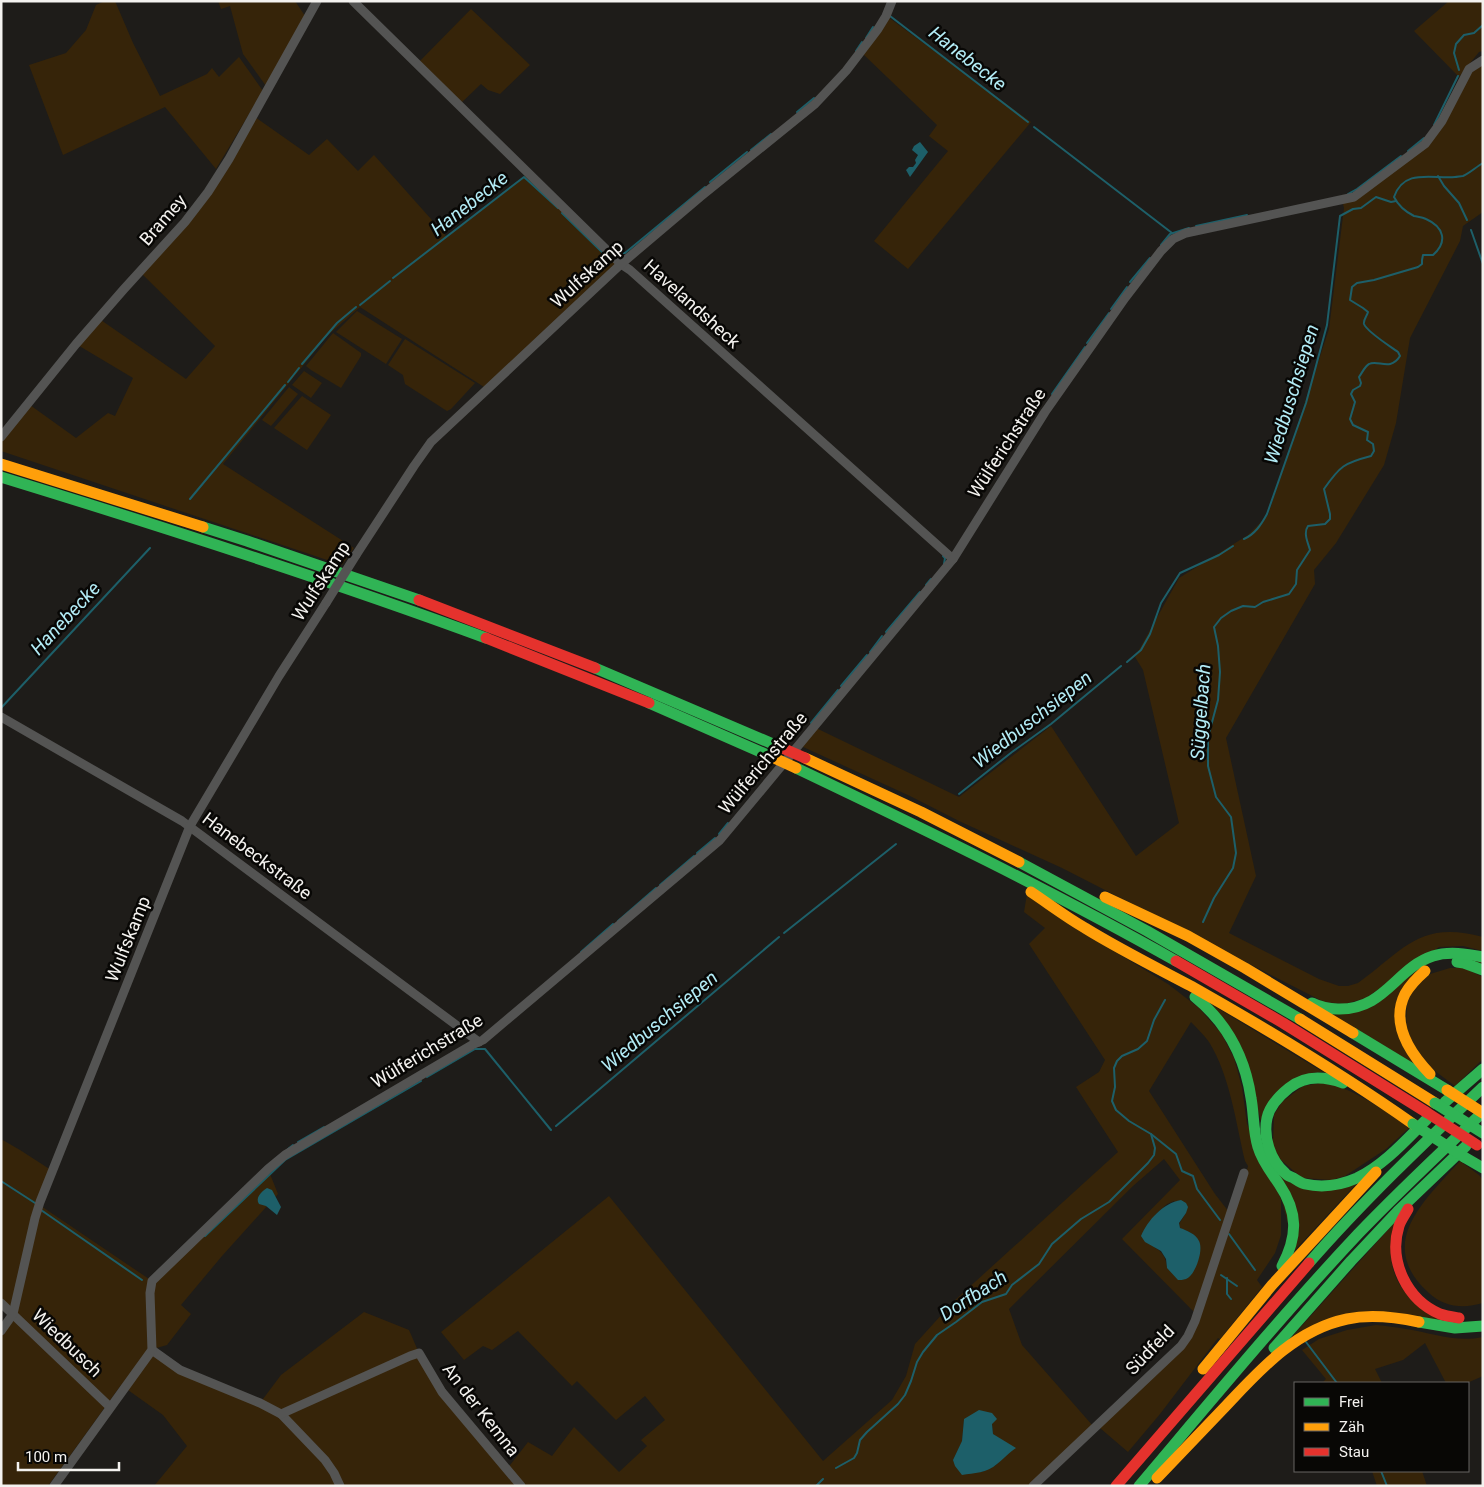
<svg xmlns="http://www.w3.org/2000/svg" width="1484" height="1487" viewBox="0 0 1484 1487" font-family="Roboto,sans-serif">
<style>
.green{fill:#362409;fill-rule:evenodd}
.water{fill:#1d5f69}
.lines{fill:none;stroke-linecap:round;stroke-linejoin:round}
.stream{stroke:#1d5f69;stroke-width:2}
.street{stroke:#545453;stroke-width:9}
.fast{stroke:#30b455;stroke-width:11}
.slow{stroke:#ff9f0a;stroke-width:11}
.jam{stroke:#e5322d;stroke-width:11}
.street-bridge{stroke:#545453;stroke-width:9}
.fast-bridge{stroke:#30b455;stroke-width:11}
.slow-bridge{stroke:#ff9f0a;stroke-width:11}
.jam-bridge{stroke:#e5322d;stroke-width:11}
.labels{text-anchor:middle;stroke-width:5;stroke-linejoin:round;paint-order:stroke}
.street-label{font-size:18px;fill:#f4f2ef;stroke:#080705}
.water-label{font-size:19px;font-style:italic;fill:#b3ecf6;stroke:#080705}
</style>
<rect width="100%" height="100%" fill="#1e1c19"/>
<g class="green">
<polygon points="105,1 115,1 133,43 160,96 207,74 212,68 219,77 239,57 263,91 216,169 165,107 63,155 29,65 66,53 86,30 96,5"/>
<polygon points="218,1 295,1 305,16 266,86 243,54 230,6 221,9"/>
<polygon points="1449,1 1483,1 1483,51 1479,52 1459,77 1414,31"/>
<polygon points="471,9 530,65 500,94 488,90 481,84 459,105 417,64"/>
<polygon points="888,17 1031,122 908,269 874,241 948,151 929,136 937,125 863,54"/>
<path d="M1483,60v152l-20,14 -3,15 -50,97 -14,85 -12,42 -48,78 -22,27 1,14 -89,154 30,138 -27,57 90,46 20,7h9l10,-3c46,-33 61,-63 125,-46v14l-20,-5 -24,1 -73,51 -21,6 -21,-2 -262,-134 -103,-47 -49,-25 -109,-50 15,-18 143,69 92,-71 85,130 43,-33 -36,-153 -8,-13 44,-79 69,-43 20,-20 61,-186 15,-121 -2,-8 83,-55 53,-83z"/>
<polygon points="255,117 309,155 327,139 358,171 374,155 447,237 528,173 617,263 484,387 360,307 328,335 223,464 354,548 342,565 1,451 1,441 30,405 76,438 108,413 115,416 133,378 76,344 98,318 186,379 215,346 140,272 186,223"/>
<polygon points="357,311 402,339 386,364 336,332"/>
<polygon points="333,333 361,353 361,356 341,388 311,370 306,366"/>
<polygon points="405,339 475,383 451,409 447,411 405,384 403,375 388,365"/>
<polygon points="304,371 322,383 311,398 292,385"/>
<polygon points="289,387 298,394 271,426 262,420"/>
<polygon points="302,396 331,415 307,450 274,428"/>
<path d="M1027,894l72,48 69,42 31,24 22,25 13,25 8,29 5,37 34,75v36l-6,18 -18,27 5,7 -42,52 -2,-1 -58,76 -32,38 -28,-24 84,-82 15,-30 -8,-7 -69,-70 58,-59 -16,-21 -31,27 -124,123 13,36 71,81 -63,60h-876l33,-40 -24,-31 -42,-30 -73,101h-47v-152l17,-18 -17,-15v-162l19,11 31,20 -10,36 111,75 116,-112 10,25 -56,62 -41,49 10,9 -24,31 -14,4 27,21 80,33 21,-28 83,-63 45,18 10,23 23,39 65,77 21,-27 24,14 22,-29 45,45 28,-26 -6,-6 24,-20 -20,-24 -29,24 -39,-39 -5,5 -54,-55 -26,19 -9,-4 -19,14 -23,-28 168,-136 214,265 69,-61 14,-24 9,-32 39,-43 164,-149 -42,-65 23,-15 6,-12 -76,-116 16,-16 -21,-16zM1191,1022c6,6 13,13 18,20 21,34 27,81 36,119l3,5 -4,16 -15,30 -14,-18 -66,-103zM1174,1201l12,12 -7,11 1,4c19,7 22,13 18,32l-31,8c-1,-10 -4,-16 -13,-21l1,-32 12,-11zM964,1419l28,5 1,10 7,5 7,14 -11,12 -14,7 -29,-12 9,-18z"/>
<path d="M1445,956h14l24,5v4c-7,-3 -15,-6 -22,-7 -37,-5 -70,30 -66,66 2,14 10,26 18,38l-1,1 -81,-50c15,0 32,-1 45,-9 16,-10 28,-27 44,-38 8,-5 17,-7 25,-10z"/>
<polygon points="1450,968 1464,968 1483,977 1483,1059 1455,1086 1435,1071 1418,1053 1406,1029 1407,1003 1412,991 1430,974"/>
<polygon points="1209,1003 1323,1072 1312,1073 1263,1116 1290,1183 1360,1180 1295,1250 1255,1099"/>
<path d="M1320,1083c33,3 61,27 90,44l-24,22 -41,27 -13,4 -30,-2 -21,-18 -8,-16 1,-29 8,-13 21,-16z"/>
<path d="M1460,1161l19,14 4,5v123c-20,6 -39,4 -54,-10 -55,-49 -4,-93 31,-132z"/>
<path d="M1395,1222c-4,16 -6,31 -2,47 10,36 53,62 90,51v2c-28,8 -60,-5 -87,-9 -38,-6 -75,8 -106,26z"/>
<path d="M1376,1325c10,1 20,2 30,4 26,4 50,14 77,8v39l-16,7h-21l-21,-40 -22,17 -28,9 7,14h-58l-1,-1 3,-3 -24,-29 17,-11 28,-9z"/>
<polygon points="1372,1471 1422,1471 1427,1486 1377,1486"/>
</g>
<g class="water">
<polygon points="920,142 928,152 910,177 906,170 909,167 913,167 916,163 915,160 918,155 912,150 914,146"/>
<path d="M267,1188l5,2 9,17 -4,8 -11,-9 -7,-2c-4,-6 2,-12 8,-16z"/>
<path d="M1181,1200l5,3 2,4 -2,6 -7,10 1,5c6,2 16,6 19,13 5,9 -4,35 -13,38 -3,1 -6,1 -8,1l-11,-12 -1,-9 -5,-8 -16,-9 -4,-6c7,-16 22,-33 40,-36z"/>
<path d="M979,1410l13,3 5,6 -5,5 1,10 23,14c-8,5 -12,11 -19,16 -10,9 -23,9 -35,11l-7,-9 -2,-6 9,-19 2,-22z"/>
</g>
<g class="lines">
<g class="stream">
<polyline points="890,16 1028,122"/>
<polyline points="866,38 873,27"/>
<polyline points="856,51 862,42"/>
<polyline points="1459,70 1454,53 1456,44 1464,35 1474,33 1483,25"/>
<polyline points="797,112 814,98"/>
<polyline points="1434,125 1458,76"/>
<polyline points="1034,127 1172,233"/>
<polyline points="751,150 771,134"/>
<polyline points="1408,151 1424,138"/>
<polyline points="1438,176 1444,186 1459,203 1467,220"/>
<polyline points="710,182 747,152"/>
<polyline points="1348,194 1357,189 1401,156"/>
<polyline points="562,213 603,253"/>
<polyline points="1196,226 1247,215"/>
<polyline points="1471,230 1483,264"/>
<polyline points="1161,245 1170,234 1189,228"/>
<polyline points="615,253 625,253 705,187"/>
<polyline points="393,278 524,177 558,208"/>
<polyline points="1130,282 1150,258"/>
<polyline points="360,305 390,281"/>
<polyline points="1111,309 1127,287"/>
<polyline points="1087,343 1109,313"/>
<polyline points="302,364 337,323 356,307"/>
<polyline points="288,382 299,368"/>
<polyline points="1052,394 1085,347"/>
<polyline points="190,499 285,385"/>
<path d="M1244,539c11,-5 17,-14 23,-25l39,-111 21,-78 13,-109 13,-7 8,-1 15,-11 15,5 5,-1"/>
<polyline points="943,556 945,558 944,564"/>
<polyline points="926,585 931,579"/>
<polyline points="886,632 920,592"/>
<polyline points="870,652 882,636"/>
<polyline points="1127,662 1141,650 1150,634 1161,603 1180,573 1219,555 1233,546"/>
<polyline points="841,686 867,655"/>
<polyline points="1,708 150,548"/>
<polyline points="811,723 838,690"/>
<polyline points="959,794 1012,752 1051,724 1121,666"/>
<polyline points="719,834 728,823"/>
<polyline points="697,853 715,838"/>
<polyline points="660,885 694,856"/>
<polyline points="618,921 656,888"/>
<path d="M1203,922l11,-24 19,-30 3,-15 -5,-36 -15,-20 -8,-31v-29l10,-37 2,-28 -2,-26 -4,-19 7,-9 10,-7 12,-5 12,1 8,-5 26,-8 7,-10 1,-14 13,-20c-2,-7 -7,-17 -2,-24l17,-2 5,-5v-5l-6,-25c16,-23 20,-26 47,-33l3,-5 -1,-7 -6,-4 1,-8 -15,-7 -3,-6 5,-17 -4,-8 2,-4 7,-4 1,-3 -2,-6c3,-4 6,-11 10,-13 9,-5 21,8 31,-8l-2,-4c-8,-6 -31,-20 -34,-28 -1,-4 3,-8 4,-12l-5,-4 -13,-8 2,-13 5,-4 17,-3 44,-13 4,-3v-4l1,-5h10c15,-13 11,-28 -7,-36 -4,-2 -8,-2 -12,-3 -8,-4 -16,-11 -20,-19 10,-29 38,-18 61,-20 1,0 7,-1 8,-1 7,-3 13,-9 20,-13"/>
<polyline points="784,933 896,844"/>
<polyline points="581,952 613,924"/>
<polyline points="1165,1000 1154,1020 1147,1041 1138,1049 1122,1056 1117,1061 1114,1068 1115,1087 1112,1101 1116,1110 1129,1121 1151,1134 1176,1154 1182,1171 1193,1176 1197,1189 1220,1220"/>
<polyline points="427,1077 475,1049 485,1049 551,1130"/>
<polyline points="556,1126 779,937"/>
<polyline points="298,1142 324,1127"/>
<polyline points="288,1149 293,1145"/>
<polyline points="1,1181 35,1203"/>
<polyline points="41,1210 142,1280"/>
<polyline points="1229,1234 1255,1270"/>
<polyline points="205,1236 285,1160 421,1081"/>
<polyline points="1221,1275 1237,1286"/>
<polyline points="1227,1278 1227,1294 1231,1299"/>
<polyline points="1306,1342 1337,1383"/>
<polyline points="836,1468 854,1458 857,1453 860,1440 867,1432 898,1404 905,1395 911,1381 917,1362 923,1352 937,1335 956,1322 982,1302 1006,1294 1012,1285 1039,1264 1052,1244 1081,1219 1109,1202 1148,1163 1154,1155 1155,1148 1151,1134"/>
<polyline points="1381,1471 1387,1486"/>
<polyline points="816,1486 823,1479"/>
</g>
<g class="street">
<polyline points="353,1 621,264 630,270 953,559"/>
<polyline points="1,437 76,344 124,289 185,222 208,192 229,159 317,1"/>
<polyline points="356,555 414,466 431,442 621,264 700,197 815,104 846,71 878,29 886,16 892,1"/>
<polyline points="1,717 182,821 479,1042"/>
<polyline points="1,1303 110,1407"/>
<polyline points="1,1331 13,1314 35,1218 40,1202 190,826 279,676 326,603"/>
<polyline points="152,1350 180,1370 260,1403 281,1414 325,1460 334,1473 340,1486"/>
<polyline points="281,1414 410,1356 419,1353 442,1392 521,1486"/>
<polyline points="54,1486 152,1350 150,1293 152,1281 268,1169 285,1155 472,1045 483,1040 720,840 953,559 1045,412 1125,298 1161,251 1173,239 1186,233 1354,197 1425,144 1442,121 1469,69 1483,60"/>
<polyline points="1033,1486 1181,1346 1188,1336 1195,1321 1244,1173"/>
</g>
<g class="fast">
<path d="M1,477c163,50 325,102 485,161"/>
<polyline points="203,527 247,541 419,600"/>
<polyline points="595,668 780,747"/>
<polyline points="649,703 772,757"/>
<path d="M796,768c128,61 256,123 380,193"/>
<polyline points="1019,862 1147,931 1300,1019"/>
<polyline points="1457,962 1464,963 1483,970"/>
<path d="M1195,997c32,26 50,60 56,101 3,16 2,33 7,49 4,14 13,25 21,37 19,28 19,52 3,82"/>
<path d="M1312,1003c8,4 17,6 26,6 47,1 58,-41 95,-53 16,-5 34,-2 50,1"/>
<polyline points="1353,1033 1447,1090"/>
<path d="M1343,1083c-19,-7 -38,-8 -54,5 -10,8 -19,17 -22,30 -4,19 3,42 18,55 2,3 7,4 10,6 3,2 6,4 10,5 17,4 36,1 52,-6 27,-13 49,-38 70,-59"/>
<polyline points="1445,1102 1483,1069"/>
<polyline points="1464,1157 1483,1168"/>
<path d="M1309,1263c54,-62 114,-119 174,-176"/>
<polyline points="1419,1322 1455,1328 1483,1326"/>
<polyline points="1274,1348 1351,1261 1398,1211 1466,1146"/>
<path d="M1139,1486c72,-85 143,-171 219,-252 40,-42 83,-82 125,-122"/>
</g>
<g class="slow">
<polyline points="1,464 203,527"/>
<polyline points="805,758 921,812 1019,862"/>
<path d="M1031,892c18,12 35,25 54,36 34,21 70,39 106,58 76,43 151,88 222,138"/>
<polyline points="1105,897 1188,936 1245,968 1353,1033"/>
<path d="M1425,971c-8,7 -15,14 -20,23 -15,30 5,59 25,80"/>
<polyline points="1300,1019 1435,1103"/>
<polyline points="1203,1369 1272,1285 1376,1172"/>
<path d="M1157,1478c22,-23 44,-46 66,-69 35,-37 71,-79 124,-90 24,-5 48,-2 72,3"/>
</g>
<g class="jam">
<polyline points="419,600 595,668"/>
<polyline points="486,638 649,703"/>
<polyline points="1176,961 1283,1023 1426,1112"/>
<path d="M1408,1209c-3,6 -7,11 -9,17 -11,35 8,74 41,88 6,2 13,3 19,4"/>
<polyline points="1116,1486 1309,1263"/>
</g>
<polyline class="street-bridge" points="326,603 356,555"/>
<g class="fast-bridge">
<polyline points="1435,1103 1483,1133"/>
<polyline points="1413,1124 1464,1157"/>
</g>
<g class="slow-bridge">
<polyline points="772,757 796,768"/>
<polyline points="1447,1090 1483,1113"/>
</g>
<g class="jam-bridge">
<polyline points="780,747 805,758"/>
<polyline points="1426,1112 1477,1145"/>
</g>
</g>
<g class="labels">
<g class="street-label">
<text transform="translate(163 220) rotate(-49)" y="6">Bramey</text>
<text transform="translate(587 274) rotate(-42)" y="6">Wulfskamp</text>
<text transform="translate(692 304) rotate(42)" y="6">Havelandsheck</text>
<text transform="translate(1007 443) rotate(-57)" y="6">Wülferichstraße</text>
<text transform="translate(321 581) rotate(-57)" y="6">Wulfskamp</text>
<text transform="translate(763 763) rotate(-50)" y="6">Wülferichstraße</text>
<text transform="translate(257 856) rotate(37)" y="6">Hanebeckstraße</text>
<text transform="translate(128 939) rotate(-68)" y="6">Wulfskamp</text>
<text transform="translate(427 1051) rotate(-31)" y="6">Wülferichstraße</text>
<text transform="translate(67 1343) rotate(44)" y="6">Wiedbusch</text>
<text transform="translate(1150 1350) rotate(-46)" y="6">Südfeld</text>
<text transform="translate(481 1410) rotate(52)" y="6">An der Kemna</text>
</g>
<g class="water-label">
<text transform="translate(968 58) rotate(38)" y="7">Hanebecke</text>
<text transform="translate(469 203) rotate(-38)" y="7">Hanebecke</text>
<text transform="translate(1291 394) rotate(-73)" y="7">Wiedbuschsiepen</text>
<text transform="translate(65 618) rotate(-47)" y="7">Hanebecke</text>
<text transform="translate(1200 712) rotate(-86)" y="7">Süggelbach</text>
<text transform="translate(1032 719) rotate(-38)" y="7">Wiedbuschsiepen</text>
<text transform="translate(659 1021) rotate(-40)" y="7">Wiedbuschsiepen</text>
<text transform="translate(973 1295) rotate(-33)" y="7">Dorfbach</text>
</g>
</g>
<rect width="1484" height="1487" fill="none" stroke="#f4f2ef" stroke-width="5"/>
<rect x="1294" y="1382" width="175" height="90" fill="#080705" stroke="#666563"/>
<rect x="1304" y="1398" width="25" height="8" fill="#30b455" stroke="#666563"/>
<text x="1339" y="1407" font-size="15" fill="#f4f2ef">Frei</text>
<rect x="1304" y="1423" width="25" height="8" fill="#ff9f0a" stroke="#666563"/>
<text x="1339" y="1432" font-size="15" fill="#f4f2ef">Zäh</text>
<rect x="1304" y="1448" width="25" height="8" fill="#e5322d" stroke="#666563"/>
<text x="1339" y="1457" font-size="15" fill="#f4f2ef">Stau</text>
<path d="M18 1462v8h101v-8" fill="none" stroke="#f4f2ef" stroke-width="2.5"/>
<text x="25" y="1462" font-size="15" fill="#f4f2ef" stroke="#080705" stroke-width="4" paint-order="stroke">100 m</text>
</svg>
